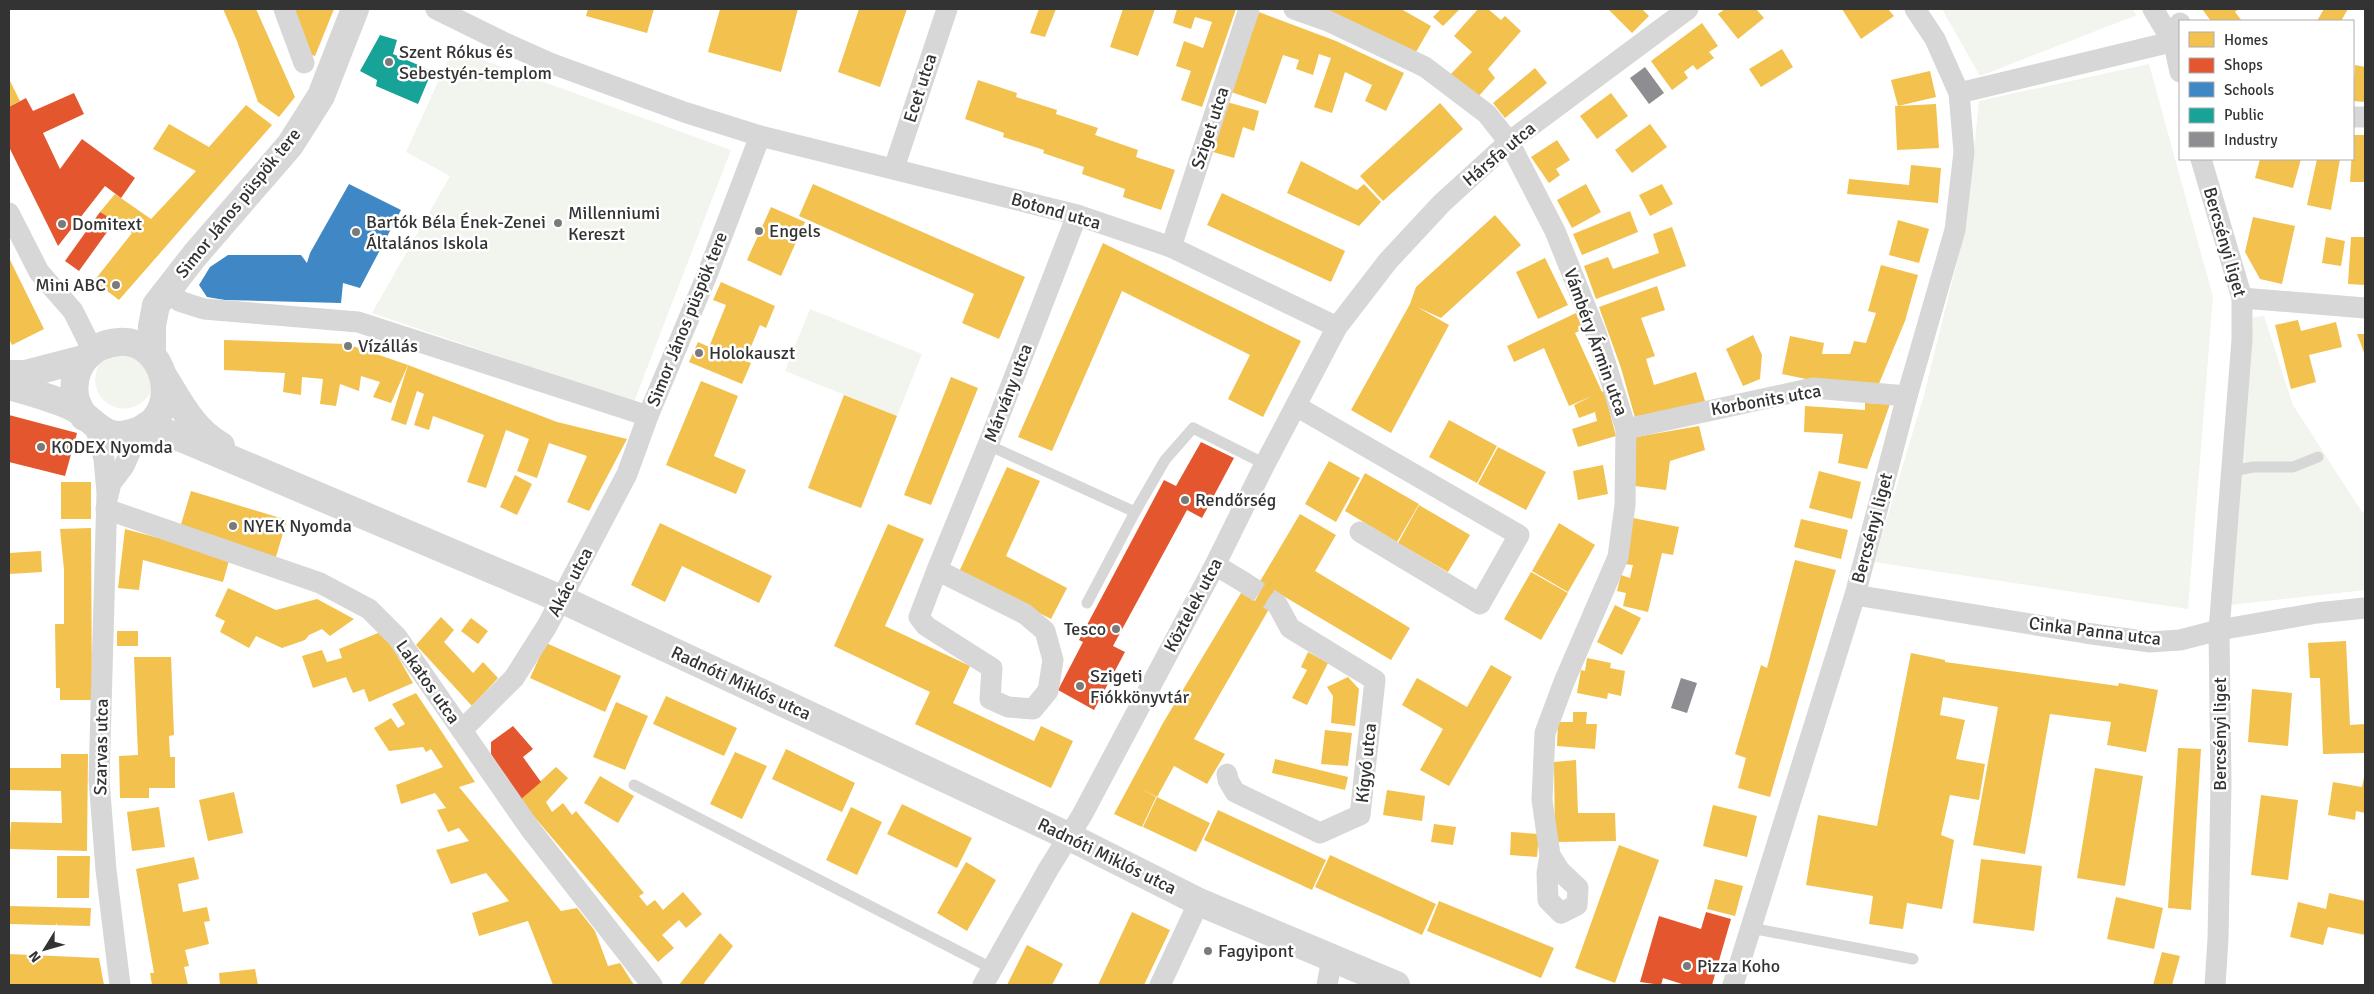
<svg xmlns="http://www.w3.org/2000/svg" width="2374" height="994" viewBox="0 0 2374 994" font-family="Signika,sans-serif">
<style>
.green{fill:#f1f5ed}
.homes{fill:#f2c14e}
.shops{fill:#e4572e}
.schools{fill:#3f88c5}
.public{fill:#17a398}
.industry{fill:#8d8d92}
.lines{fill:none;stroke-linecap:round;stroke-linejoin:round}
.minor-tunnel{stroke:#d6d6d6;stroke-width:21;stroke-dasharray:21 11;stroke-linecap:butt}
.service{stroke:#d7d7d7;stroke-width:11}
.minor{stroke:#d7d7d7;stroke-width:21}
.tertiary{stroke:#d7d7d7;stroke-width:28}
.poi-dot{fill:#7a7a7a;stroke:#fff;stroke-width:2}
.labels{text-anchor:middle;stroke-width:5;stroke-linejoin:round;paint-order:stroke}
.poi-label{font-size:18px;fill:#333;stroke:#fff;text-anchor:start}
.street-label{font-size:18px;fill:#333;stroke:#fff}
</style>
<rect width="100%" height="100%" fill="#fff"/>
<g class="green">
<polygon points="1942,9 2132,9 2137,15 1980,76"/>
<polygon points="453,49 731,150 634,402 372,313 450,176 406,152"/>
<polygon points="2149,64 2213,297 2188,609 1874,562 1924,395 1966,226 1979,101"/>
<polygon points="810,309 922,354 897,416 785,371"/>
<polygon points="2264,316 2293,405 2362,512 2365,512 2365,590 2230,605 2253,317"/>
<path d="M139,352l15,35c-22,44 -78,13 -52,-28z"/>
</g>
<g class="homes">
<polygon points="223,9 256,9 295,97 279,117 258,102 237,41"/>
<polygon points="292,9 334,9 315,56 299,51"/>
<polygon points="588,9 654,9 647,33 586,16"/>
<polygon points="720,9 798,9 781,72 708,52"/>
<polygon points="859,9 907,9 880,87 838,72"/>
<polygon points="1039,9 1056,9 1045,37 1030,33"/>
<polygon points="1123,9 1155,9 1138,56 1110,47"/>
<polygon points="1177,9 1236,9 1202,107 1181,100 1191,71 1176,66 1184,41 1203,48 1212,22 1195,17 1191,29 1173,23"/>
<polygon points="1324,9 1401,9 1431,26 1416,52"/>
<polygon points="1441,9 1460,9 1443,26 1433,17"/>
<polygon points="1478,9 1488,9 1501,20 1505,16 1521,31 1488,69 1495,78 1478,97 1450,75 1472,52 1454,36"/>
<polygon points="1608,9 1642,9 1649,16 1632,33"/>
<polygon points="1725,9 1756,9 1764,18 1738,39 1718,14"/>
<polygon points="1842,9 1888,9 1894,16 1861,39"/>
<polygon points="2202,9 2238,9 2235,12 2242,21 2211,21"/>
<polygon points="2324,9 2348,9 2341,21 2317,21"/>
<polygon points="1259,12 1336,41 1404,73 1386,111 1365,101 1372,85 1345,72 1332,113 1314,107 1331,58 1319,54 1313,75 1296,69 1299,60 1283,55 1266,104 1231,92"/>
<polygon points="1702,23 1718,46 1709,52 1714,58 1697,70 1693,65 1684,72 1688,78 1672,90 1651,61"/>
<polygon points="1782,49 1793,67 1761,87 1749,69"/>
<polygon points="2355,65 2365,67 2365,102 2353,101"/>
<polygon points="1535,68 1547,83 1505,118 1493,103"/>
<polygon points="1930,71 1936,97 1898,106 1936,104 1939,148 1897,150 1895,106 1898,106 1891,80"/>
<polygon points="9,79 20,101 9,107"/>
<polygon points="978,80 1017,93 1016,97 1057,110 1056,114 1098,128 1095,135 1138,150 1136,157 1175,170 1161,210 1123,197 1125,189 1082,174 1084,167 1043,153 1044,150 1003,137 1004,133 965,119"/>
<polygon points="1611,93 1628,116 1597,139 1580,116"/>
<polygon points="1227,102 1259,111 1254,131 1243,127 1234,158 1213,152"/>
<polygon points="1440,103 1463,129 1383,201 1360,176"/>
<polygon points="246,105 272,125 119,300 94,281 132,233 100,212 115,194 151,219 196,171 153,149 169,124 209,147"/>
<polygon points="1650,124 1667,147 1632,173 1615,150"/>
<polygon points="2353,135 2365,135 2365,182 2350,182"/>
<polygon points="1557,140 1570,160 1556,169 1560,175 1549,183 1531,157"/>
<polygon points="2260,159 2301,159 2293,188 2255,178"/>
<polygon points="2317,159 2340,159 2331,210 2307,205"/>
<polygon points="1301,161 1357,190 1364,184 1381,202 1359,226 1287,193"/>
<polygon points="1911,165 1941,168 1938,203 1847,194 1849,179 1909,185"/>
<polygon points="813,184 1025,277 999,339 962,323 974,294 799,216"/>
<polygon points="1586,184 1601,212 1572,228 1557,200"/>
<polygon points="1662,184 1673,204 1650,216 1639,195"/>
<polygon points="1222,193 1345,251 1331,282 1207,225"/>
<polygon points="771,207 805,222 781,276 747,260"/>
<polygon points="1630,211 1638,232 1582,255 1573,234"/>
<polygon points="1495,215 1521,245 1441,318 1417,307 1449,325 1391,433 1351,410 1410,304 1416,287"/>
<polygon points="2253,217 2295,226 2282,284 2260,279 2245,252"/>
<polygon points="1898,220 1929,229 1919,263 1889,255"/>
<polygon points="1672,227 1686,266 1596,299 1584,266 1608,257 1613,269 1659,253 1653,234"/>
<polygon points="2326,237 2345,241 2341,266 2322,263"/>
<polygon points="2351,237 2365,237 2365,285 2348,284"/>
<polygon points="1103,243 1301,341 1263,417 1228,399 1250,355 1122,291 1052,451 1018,437"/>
<polygon points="9,258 44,329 12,345 9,339"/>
<polygon points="1545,258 1568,305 1538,319 1516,272"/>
<polygon points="1881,265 1918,275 1905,321 1878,386 1816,381 1782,374 1790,336 1824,343 1822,354 1850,354 1854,341 1866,343 1876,313 1868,311"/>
<polygon points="721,282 775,306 766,328 760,325 745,361 751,363 742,384 689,362 698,342 709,347 726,305 713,300"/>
<polygon points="1657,286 1665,310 1641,318 1655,356 1646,359 1654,385 1696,372 1705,401 1636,421 1621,368 1599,307"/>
<polygon points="1576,313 1583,329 1575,333 1602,392 1604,391 1616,436 1578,447 1572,429 1597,421 1595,412 1579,418 1574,405 1592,396 1569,406 1544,348 1514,362 1507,346"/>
<polygon points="2298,320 2301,331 2336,322 2342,347 2309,355 2316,382 2291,389 2275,325"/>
<polygon points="2357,334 2365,334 2365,355"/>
<polygon points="1753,335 1762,355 1760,379 1743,386 1726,349"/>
<polygon points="224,340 347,344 408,365 391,403 373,397 380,382 361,376 359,391 340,384 336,406 320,404 323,379 302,377 301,395 283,392 285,373 224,370"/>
<polygon points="408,365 557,422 627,439 589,511 567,502 587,456 549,443 537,478 517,471 529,439 506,430 486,488 467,482 484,435 433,416 429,430 414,425 424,394 417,391 406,425 391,420"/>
<polygon points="951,377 978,388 931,505 904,495"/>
<polygon points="701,381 738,396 714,456 746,470 736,494 666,465"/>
<polygon points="844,395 897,416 861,508 808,488"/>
<polygon points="1865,403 1890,404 1867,469 1838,463 1843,434 1804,432 1805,406 1865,410"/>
<polygon points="1449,420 1497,446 1477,483 1429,457"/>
<polygon points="1699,426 1705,450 1670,461 1666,490 1635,486 1636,437"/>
<polygon points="1498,447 1546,472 1526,510 1478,484"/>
<polygon points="1329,461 1360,478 1336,522 1305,504"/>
<polygon points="1603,465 1608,494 1578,500 1573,471"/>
<polygon points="1007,467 1040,481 1006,556 1067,588 1051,619 959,572"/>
<polygon points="1819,471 1861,482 1852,519 1809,508"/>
<polygon points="1365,473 1419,504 1397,542 1345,511"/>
<polygon points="515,475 532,484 517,515 500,507"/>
<rect x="61" y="482" width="30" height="37"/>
<polygon points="191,491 287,520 275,560 179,531"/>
<polygon points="1419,505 1470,535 1448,572 1398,543"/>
<polygon points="1300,514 1336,535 1315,571 1410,628 1391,660 1275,591 1264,607 1269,609 1194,739 1225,754 1207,784 1174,766 1157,797 1140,788 1156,797 1142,827 1114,814 1163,723 1241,593 1255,601 1263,586 1259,583"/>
<polygon points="1633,518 1679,527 1673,555 1662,553 1648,612 1623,606 1626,593 1617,591 1621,575 1630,578 1633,565 1624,564"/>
<polygon points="1801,519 1848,530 1841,559 1794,547"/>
<polygon points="660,523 772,576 759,603 682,566 665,602 631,585"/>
<polygon points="1559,523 1595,545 1568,592 1532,571"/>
<polygon points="888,524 924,539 885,626 970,666 953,703 1034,741 1041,726 1073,741 1051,788 915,724 930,692 834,646"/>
<polygon points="91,528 92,700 60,700 60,688 56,688 55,624 64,624 64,570 60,529"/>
<polygon points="125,529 230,557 223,582 143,560 139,590 118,588"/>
<polygon points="41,551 42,572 9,574 9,553"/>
<polygon points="1795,560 1836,570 1770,797 1738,788 1746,758 1735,754 1761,665 1767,668"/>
<polygon points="1531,572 1568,593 1541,640 1504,619"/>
<polygon points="228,588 276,610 317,599 354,619 330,636 322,629 309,635 305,640 282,648 256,636 249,648 220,632 225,621 215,616"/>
<polygon points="1615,605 1641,618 1622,655 1597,642"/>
<polygon points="441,617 454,630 444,642 473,673 483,662 498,678 472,706 416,645"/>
<polygon points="471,618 488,631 478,644 461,631"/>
<rect x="117" y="631" width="21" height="15"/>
<polygon points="383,631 413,683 369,702 364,689 353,693 346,677 313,688 302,656 322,650 327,662 342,658 339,649"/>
<polygon points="2346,641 2350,725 2365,724 2365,753 2323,754 2320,678 2310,678 2308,643"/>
<polygon points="546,643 621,676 605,712 530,678"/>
<polygon points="1308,652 1328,663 1307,705 1292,698 1307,670 1301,667"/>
<polygon points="1911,653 1945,660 1945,662 2118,686 2119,683 2158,690 2146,752 2107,745 2111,722 2050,714 2025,854 1973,845 1998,707 1943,697 1940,715 1965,720 1956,759 1985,764 1979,800 1950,795 1941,835 1954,840 1942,909 1907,903 1903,929 1869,924 1873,896 1806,885 1818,815 1877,826"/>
<polygon points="134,657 171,657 174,735 169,736 170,757 175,757 175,788 149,788 149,798 120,798 119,756 138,755"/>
<polygon points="1587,658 1611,663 1610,668 1625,671 1621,696 1608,693 1607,699 1577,693 1581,670 1585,671"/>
<polygon points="1491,665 1512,677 1449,786 1420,770 1443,729 1402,705 1417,678 1467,707"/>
<polygon points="1348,677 1359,689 1355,726 1331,723 1333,696 1327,687"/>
<polygon points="2252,689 2292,693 2288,746 2248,742"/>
<polygon points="416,693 475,782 459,787 561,911 577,908 595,931 608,966 620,963 634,985 553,985 528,921 479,936 472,913 509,901 486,873 451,884 436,850 469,841 459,828 448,832 437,810 446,808 435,793 401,804 396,785 443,767 431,749 426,752 423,747 389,751 374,728 391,718 398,728 405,724 392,704"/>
<polygon points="666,696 737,728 724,756 653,724"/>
<polygon points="616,702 648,716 625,770 593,757"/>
<polygon points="1573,712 1587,712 1586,724 1597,724 1595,749 1557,746 1558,722 1573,722"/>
<polygon points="1325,730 1352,733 1348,766 1321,764"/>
<polygon points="2178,748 2201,749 2191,910 2168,908"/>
<polygon points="786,749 855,783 842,812 772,779"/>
<polygon points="735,752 767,766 742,819 710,804"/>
<polygon points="61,754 88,754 87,851 9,849 11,822 62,823 61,791 9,790 9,768 61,768"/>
<polygon points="1275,759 1348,777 1345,790 1272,773"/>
<polygon points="1576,760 1578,813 1615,813 1616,841 1555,842 1554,762"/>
<polygon points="556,767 568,778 546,802 552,812 563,803 572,815 576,811 644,893 639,896 647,906 655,900 663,910 683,892 702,914 686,928 679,920 662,935 674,948 658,962 520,800"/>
<polygon points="2095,768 2143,776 2125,886 2077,878"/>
<polygon points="600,776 634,796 618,823 584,803"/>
<polygon points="2364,777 2365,813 2356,811 2355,820 2328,815 2333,782 2362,787"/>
<polygon points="1387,790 1425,796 1422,821 1383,815"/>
<polygon points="234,792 243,833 208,841 199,800"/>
<polygon points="2261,795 2298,800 2288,880 2251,875"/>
<polygon points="1157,797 1210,823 1196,852 1143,827"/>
<polygon points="902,804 972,838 957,868 887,834"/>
<polygon points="1713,805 1757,816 1747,857 1703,846"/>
<polygon points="159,807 165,847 132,851 127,812"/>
<polygon points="851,807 882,822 857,875 826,860"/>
<polygon points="1218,810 1326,860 1312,890 1204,840"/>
<polygon points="1434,824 1456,827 1453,845 1431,842"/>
<polygon points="1511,832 1539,834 1537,857 1510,855"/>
<polygon points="1619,845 1659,860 1615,983 1575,968"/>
<polygon points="1330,855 1436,904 1422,935 1315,887"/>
<polygon points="57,856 90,856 89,898 57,898"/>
<polygon points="194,857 199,879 178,884 183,912 207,907 210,921 204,922 209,944 185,950 189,966 184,967 188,985 152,985 150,973 154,973 136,869"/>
<polygon points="1981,859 2042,866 2034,931 1973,923"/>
<polygon points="966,862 996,880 967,931 937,913"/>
<polygon points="1715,879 1743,886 1735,916 1707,909"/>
<polygon points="2329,893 2365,901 2365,935 2328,927 2323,945 2290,937 2298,902 2326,909"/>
<polygon points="2116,897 2163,908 2154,949 2107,939"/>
<polygon points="1439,901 1554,948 1541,978 1427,931"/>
<polygon points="9,906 91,908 90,926 9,924"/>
<polygon points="1132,912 1170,930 1144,985 1098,985"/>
<polygon points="720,933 733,946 704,983 706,985 679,985"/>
<polygon points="1027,945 1063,964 1052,985 1007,985"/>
<polygon points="2162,952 2180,956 2172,985 2153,985"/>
<polygon points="9,954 99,958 104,985 9,985"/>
<polygon points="255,969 258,985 220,985 219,973"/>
</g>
<g class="shops">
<polygon points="74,93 84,114 43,133 60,169 82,139 135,178 121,198 105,186 58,246 9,147 9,107 26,98 33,111"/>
<polygon points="100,212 115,221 79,271 65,261"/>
<polygon points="9,415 77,433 65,476 9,462"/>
<polygon points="1201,442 1234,458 1202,518 1187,510 1113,646 1125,652 1094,710 1058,690 1083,642 1079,640 1164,480 1176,486"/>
<polygon points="513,726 533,749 523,757 541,782 520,800 491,754 491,742"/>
<polygon points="1706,912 1731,919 1712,985 1685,985 1663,978 1661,985 1640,982 1659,916 1701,929"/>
</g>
<polygon class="schools" points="349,184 401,210 360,288 343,283 341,303 225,300 207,297 199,285 210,267 228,255 301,255 307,263 310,253"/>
<polygon class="public" points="380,35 397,40 393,54 432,71 418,104 376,86 377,80 360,71"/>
<g class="industry">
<polygon points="1645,67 1664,93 1649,104 1630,78"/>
<polygon points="1681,678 1697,683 1687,713 1671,708"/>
</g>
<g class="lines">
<polyline class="minor-tunnel" points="1242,581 1277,604"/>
<g class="service">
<polyline points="988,445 1135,512 1165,460 1193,428 1265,464"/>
<polyline points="2233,471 2253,467 2293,467 2318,457"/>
<polyline points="1087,603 1135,512"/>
<polyline points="634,785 993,969"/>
<polyline points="1751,928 1913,959"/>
</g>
<g class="minor">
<polyline points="284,9 304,63"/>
<polyline points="436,9 503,42 550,63 684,112 760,136 1077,215 1171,247 1337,327"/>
<polyline points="1294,9 1328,21 1425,67 1487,114 1509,142 1555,231 1596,333 1626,429 1625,505 1618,557 1564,682 1545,733 1542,800 1550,855"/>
<polyline points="2153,9 2174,44 2180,72"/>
<polyline points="1959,93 2171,42 2180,23"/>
<polyline points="2353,117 2365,117"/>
<polyline points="2201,159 2242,298 2242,340 2219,630 2221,783 2218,939 2215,985"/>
<polyline points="894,168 947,9"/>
<polyline points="9,213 39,272 73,311 93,351"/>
<polyline points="1171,247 1249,9"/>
<polyline points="170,288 179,301 204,309 358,322 648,416"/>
<polyline points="2242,298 2365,308"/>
<polyline points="1296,406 1519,535 1480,604 1360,532"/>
<polyline points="95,426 104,459 107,493 99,780 106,870 120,985"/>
<polyline points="1626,429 1813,388 1907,396"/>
<polyline points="108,496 111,483 124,466 140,430"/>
<polyline points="106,509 320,583 369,609 397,637 531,830 652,985"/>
<polyline points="1215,565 1242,581"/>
<polygon points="937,570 1025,614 1045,631 1053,660 1048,691 1033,709 1008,707 990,699 992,668 926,626 919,617"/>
<polyline points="937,570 988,445 1077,215"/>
<polyline points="1855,595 2085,633 2150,642 2180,640 2219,630 2317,613 2365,608"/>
<polyline points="462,730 514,678 547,626 627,474 648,416 707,275 760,136"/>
<polyline points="1227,774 1228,780 1235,792 1320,833 1360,815 1375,680 1290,628 1277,604"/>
<polygon points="1550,855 1560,871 1578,888 1577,905 1561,913 1548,900 1547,873"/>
<polyline points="983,985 1049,868 1082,815 1215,565 1265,464 1337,327 1388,261 1442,203 1509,142 1688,9"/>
<polyline points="1160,985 1199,902"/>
<polyline points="1327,985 1332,959"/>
<polyline points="1733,985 1855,595 1907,396 1955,230 1964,152 1959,93 1935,39 1915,9"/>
</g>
<g class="tertiary">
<polyline points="152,354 152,326 156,305 195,255 290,145 321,96 355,9"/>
<polyline points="9,374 25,374 83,359"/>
<path d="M164,377c16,26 29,53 57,69"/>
<path d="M9,386c21,6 41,11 61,20 27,13 32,40 70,24 44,-19 25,-92 -21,-88 -29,2 -48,25 -44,54 1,7 6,15 9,21"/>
<polyline points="146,426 179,437 561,599 1070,837 1199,902 1396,985"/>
</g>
</g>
<g class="poi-dot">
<circle cx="389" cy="62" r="5"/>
<circle cx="558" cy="223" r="5"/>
<circle cx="62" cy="224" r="5"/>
<circle cx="759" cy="231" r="5"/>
<circle cx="356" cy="232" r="5"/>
<circle cx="116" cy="285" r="5"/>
<circle cx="348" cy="346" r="5"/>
<circle cx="699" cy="353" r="5"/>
<circle cx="41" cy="447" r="5"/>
<circle cx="1185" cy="500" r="5"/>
<circle cx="233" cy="526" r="5"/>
<circle cx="1116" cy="629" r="5"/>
<circle cx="1080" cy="686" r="5"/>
<circle cx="1208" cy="951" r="5"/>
<circle cx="1687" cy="966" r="5"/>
</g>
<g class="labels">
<g class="poi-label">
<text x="399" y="58">Szent Rókus és<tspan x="399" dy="21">Sebestyén-templom</tspan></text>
<text x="568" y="219">Millenniumi<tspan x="568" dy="21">Kereszt</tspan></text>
<text x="366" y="228">Bartók Béla Ének-Zenei<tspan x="366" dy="21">Általános Iskola</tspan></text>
<text x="72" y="230">Domitext</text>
<text x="769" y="237">Engels</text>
<text x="106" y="291" text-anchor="end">Mini ABC</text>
<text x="358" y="352">Vízállás</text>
<text x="709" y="359">Holokauszt</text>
<text x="51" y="453">KODEX Nyomda</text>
<text x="1195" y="506">Rendőrség</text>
<text x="243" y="532">NYEK Nyomda</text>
<text x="1106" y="635" text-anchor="end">Tesco</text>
<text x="1090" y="682">Szigeti<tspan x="1090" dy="21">Fiókkönyvtár</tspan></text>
<text x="1218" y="957">Fagyipont</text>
<text x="1697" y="972">Pizza Koho</text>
</g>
<g class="street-label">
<text transform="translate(920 88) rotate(-72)" y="6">Ecet utca</text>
<text transform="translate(1210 128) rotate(-72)" y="6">Sziget utca</text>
<text transform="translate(1499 154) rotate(-40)" y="6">Hársfa utca</text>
<text transform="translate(238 203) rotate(-51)" y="6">Simor János püspök tere</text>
<text transform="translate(1056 211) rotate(16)" y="6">Botond utca</text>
<text transform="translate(2225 242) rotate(74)" y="6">Bercsényi liget</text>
<text transform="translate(687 319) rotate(-68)" y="6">Simor János püspök tere</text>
<text transform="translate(1596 342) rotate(70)" y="6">Vámbéry Ármin utca</text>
<text transform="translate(1008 393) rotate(-69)" y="6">Márvány utca</text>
<text transform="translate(1766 400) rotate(-10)" y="6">Korbonits utca</text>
<text transform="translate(1872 528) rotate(-75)" y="6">Bercsényi liget</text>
<text transform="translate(570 582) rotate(-62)" y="6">Akác utca</text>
<text transform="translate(1193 605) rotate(-62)" y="6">Köztelek utca</text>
<text transform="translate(2095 631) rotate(7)" y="6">Cinka Panna utca</text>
<text transform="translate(428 682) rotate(55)" y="6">Lakatos utca</text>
<text transform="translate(741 683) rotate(25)" y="6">Radnóti Miklós utca</text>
<text transform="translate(2220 734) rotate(-90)" y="6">Bercsényi liget</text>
<text transform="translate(101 747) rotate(-89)" y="6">Szarvas utca</text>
<text transform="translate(1366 763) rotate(-84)" y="6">Kígyó utca</text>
<text transform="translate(1107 856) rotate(26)" y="6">Radnóti Miklós utca</text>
</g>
</g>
<rect width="2374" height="994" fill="none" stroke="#333333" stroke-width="20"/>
<rect x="2179" y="20" width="175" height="140" fill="#ffffff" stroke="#adadad"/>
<rect x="2189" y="32" width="25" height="15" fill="#f2c14e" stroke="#adadad"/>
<text x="2224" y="45" font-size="15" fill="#333333">Homes</text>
<rect x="2189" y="58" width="25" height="15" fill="#e4572e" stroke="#adadad"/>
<text x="2224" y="70" font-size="15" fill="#333333">Shops</text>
<rect x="2189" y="82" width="25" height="15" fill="#3f88c5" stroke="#adadad"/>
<text x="2224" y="95" font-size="15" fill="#333333">Schools</text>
<rect x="2189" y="108" width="25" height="15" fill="#17a398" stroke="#adadad"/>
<text x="2224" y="120" font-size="15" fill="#333333">Public</text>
<rect x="2189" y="132" width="25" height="15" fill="#8d8d92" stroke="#adadad"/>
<text x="2224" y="145" font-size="15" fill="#333333">Industry</text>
<g transform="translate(45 949) rotate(233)" stroke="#ffffff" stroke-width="4" paint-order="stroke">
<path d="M0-4L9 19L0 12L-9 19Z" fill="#333333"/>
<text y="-8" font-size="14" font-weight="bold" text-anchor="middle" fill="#333333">N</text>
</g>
</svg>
